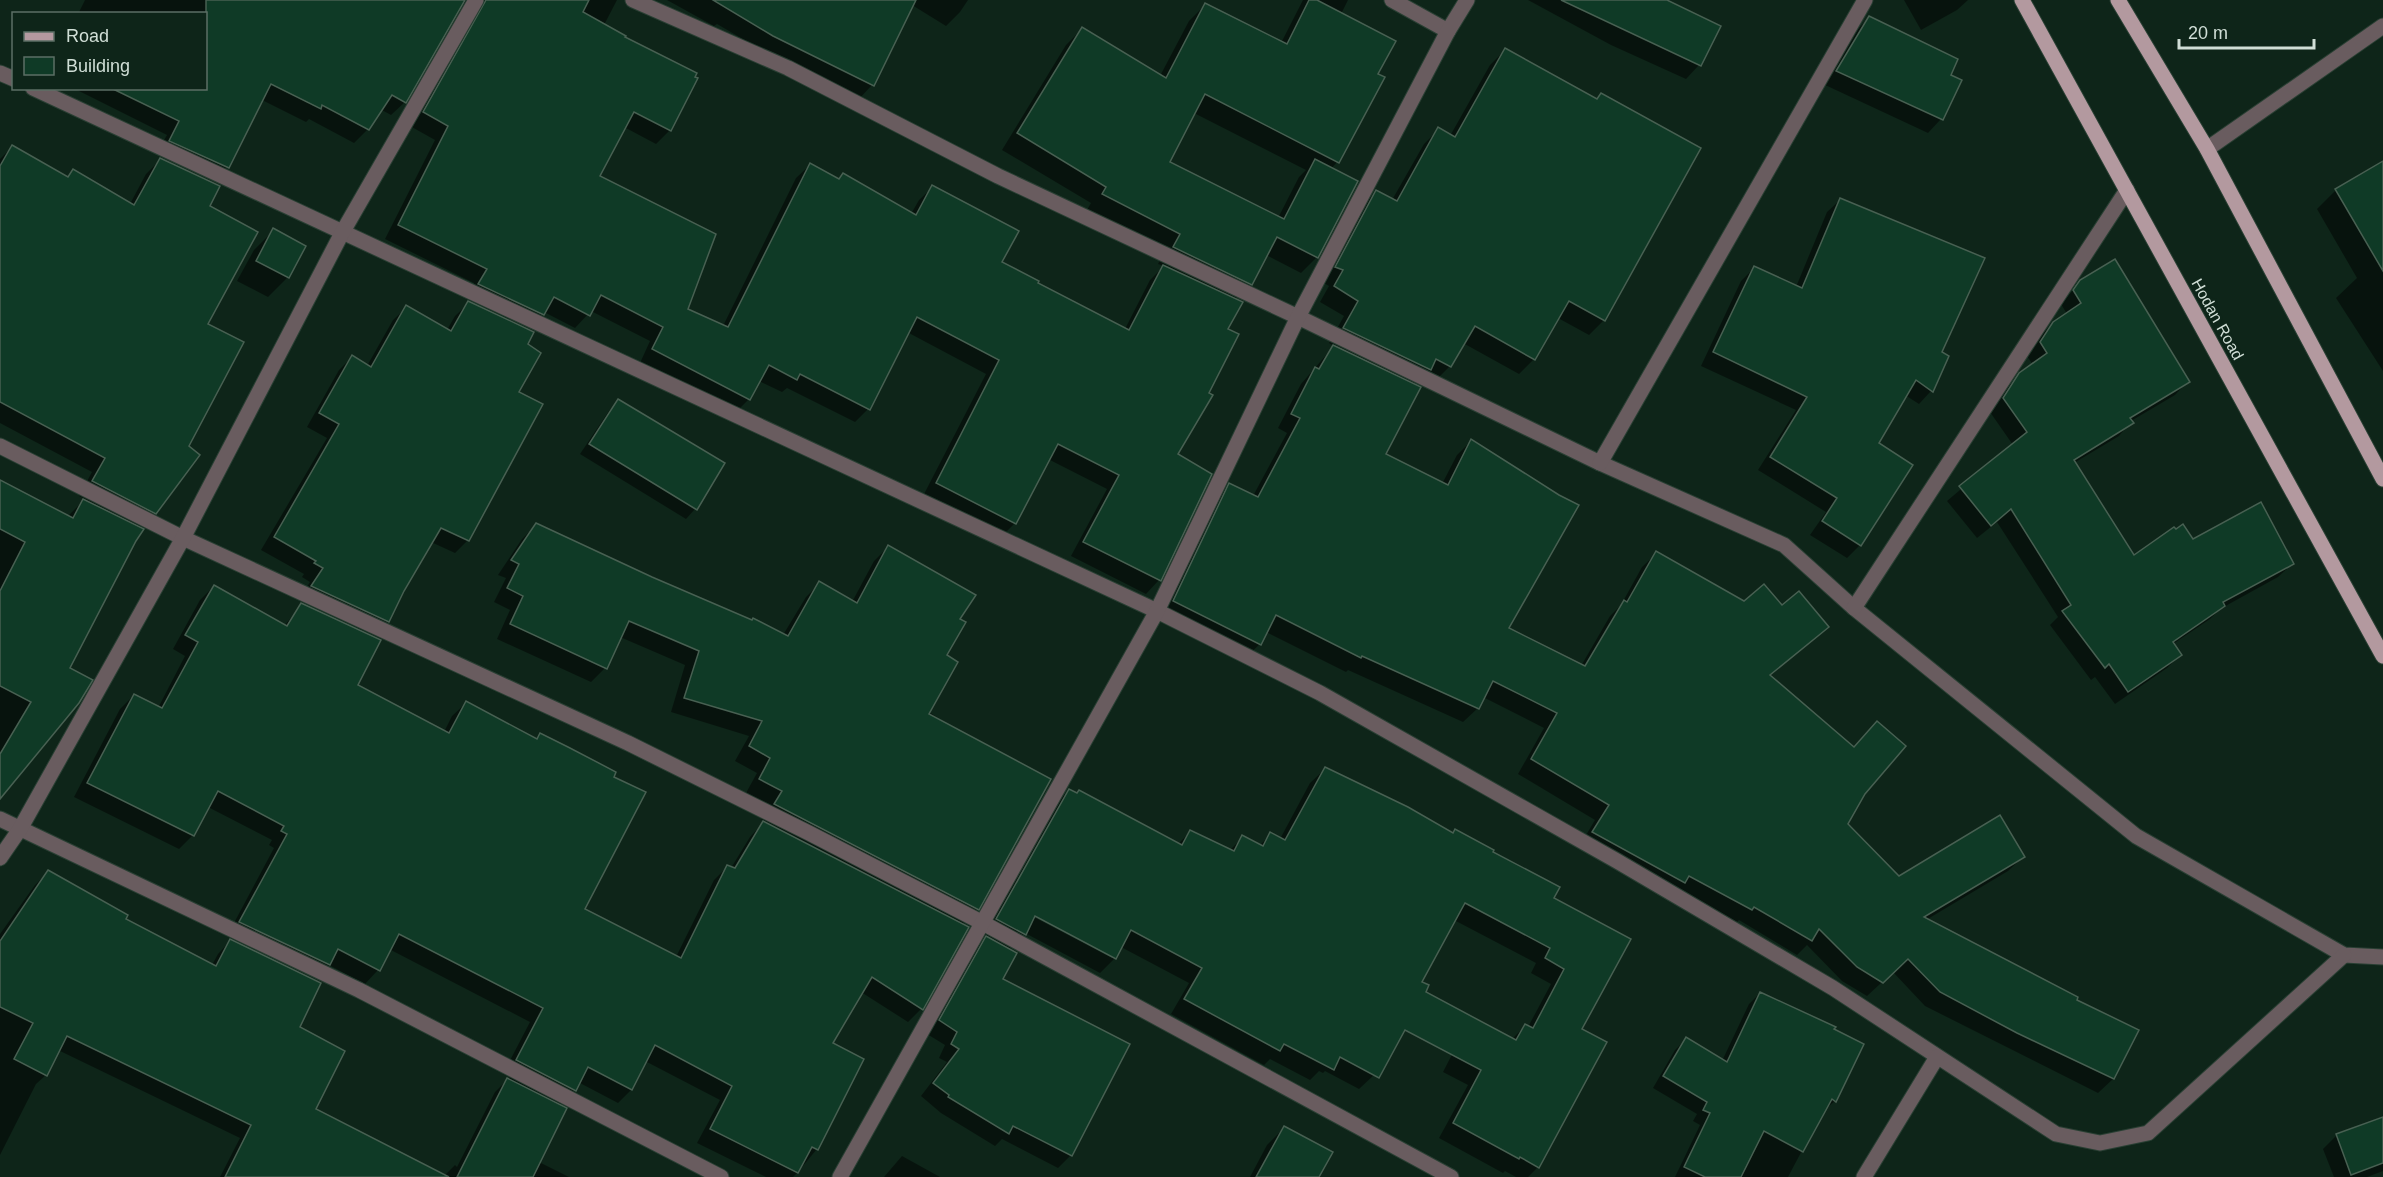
<svg xmlns="http://www.w3.org/2000/svg" width="2383" height="1177" viewBox="0 0 2383 1177" font-family="Helvetica,sans-serif">
<style>
.shadow{fill:#0007;fill-rule:evenodd}
.building{fill:#0f3a26;stroke:#486052;stroke-width:1.5;fill-rule:evenodd}
.lines{fill:none;stroke-linecap:round;stroke-linejoin:round}
.minor-casing{stroke:#293f33;stroke-width:17}
.major-casing{stroke:#293f33;stroke-width:17}
.minor{stroke:#695c5f;stroke-width:15}
.major{stroke:#b3999f;stroke-width:15}
.labels{text-anchor:middle;stroke-width:5;stroke-linejoin:round;paint-order:stroke}
.street-label{font-size:16px;fill:#d0ded6;stroke:#0e2519}
</style>
<rect width="100%" height="100%" fill="#0e2519"/>
<g class="shadow">
<path d="M85,0h532l-13,25 66,105 -14,14 -32,-17 -26,49 88,134 37,16 73,-148 14,-13 101,49 8,-14 14,-13 67,75 36,22 89,45 25,-49 14,-14 -6,-2 7,-14 -78,-40 4,-7 -89,-53 64,-105 16,-16 78,47 29,-55 16,-16 76,38 22,-43h45l-7,14 35,61 -39,87 -6,7 -14,88 -16,16 -35,-18 -15,29 -16,16 -9,29 -50,126 34,19 -51,106 -13,14 -75,-38 36,-67 -59,-30 -33,64 -14,14 -78,-41 63,-122 -79,-42 -39,77 -13,13 -68,-34 -5,4 -23,-11 -10,18 -14,14 -95,-50 10,-22 -59,-30 -16,17 -31,-16 -15,16 -63,-30 8,-15 -89,-44 50,-99 -25,-14 56,-122h-6l-55,98 -14,13 -11,-6 -12,20 -14,14 -45,-24 -3,3 -44,-22 -35,67 -13,14 -58,-27 11,-19 -94,-47h133v-74h-128zM1194,113l112,57 -7,7 -21,41 -110,-56z"/>
<polygon points="667,0 968,0 960,12 946,26 912,5 872,85 859,99 760,49 717,24 714,26"/>
<polygon points="1528,0 1664,0 1699,65 1686,79 1611,45"/>
<polygon points="1904,0 1968,0 1957,10 1921,30"/>
<polygon points="1869,18 1949,76 1960,81 1941,119 1928,133 1823,84 1855,32"/>
<polygon points="1505,50 1595,100 1601,94 1604,320 1589,335 1558,318 1534,359 1519,374 1463,343 1450,366 1435,381 1424,375 1413,385 1384,455 1442,484 1457,455 1471,441 1507,629 1581,666 1610,616 1621,605 1642,567 1657,553 1745,602 1782,607 1827,626 1769,676 1853,748 1877,723 1864,793 1846,824 1898,878 2023,857 2008,871 1926,920 2075,1000 2137,1031 2113,1079 2098,1093 1925,1006 1893,972 1867,996 1842,981 1807,945 1797,955 1739,920 1736,923 1579,847 1595,820 1518,774 1544,728 1483,697 1478,708 1463,722 1348,670 1346,672 1266,632 1260,644 1245,658 1160,615 1215,499 1230,484 1253,496 1287,433 1278,428 1301,384 1334,346 1329,343 1344,316 1320,302 1329,286 1322,282 1361,207 1376,192 1392,200 1424,144 1439,129 1450,136 1490,65"/>
<polygon points="12,147 66,178 73,171 130,204 146,174 160,160 208,207 206,324 187,446 155,513 139,528 0,774 0,482 67,517 85,499 79,496 92,472 0,423 0,159"/>
<polygon points="2383,163 2383,371 2336,298 2357,278 2317,209 2336,190"/>
<polygon points="1840,200 1940,352 1931,391 1919,404 1905,395 1877,444 1911,466 1860,545 1847,558 1810,535 1826,512 1758,470 1796,410 1701,366 1741,281 1754,268 1796,287 1827,212"/>
<polygon points="274,230 288,277 268,297 237,281 254,250"/>
<polygon points="2080,282 2188,381 2175,395 2131,421 2119,436 2074,463 2134,557 2193,541 2292,564 2278,577 2220,609 2210,619 2173,644 2180,655 2167,668 2115,704 2095,677 2091,680 2050,625 2058,617 1997,522 1977,538 1947,501 2013,445 1990,412 2006,388 2033,365 2027,356 2039,337 2053,323 2067,314 2061,304"/>
<polygon points="469,303 526,345 517,393 468,540 455,553 431,542 403,591 388,622 375,635 299,600 310,582 302,577 304,574 261,550 327,438 307,427 339,370 352,357 367,366 393,320 407,307 447,330 455,316"/>
<polygon points="618,401 723,463 695,509 686,519 580,454 609,411"/>
<polygon points="536,525 783,635 806,597 820,583 852,602 874,561 888,547 958,619 945,656 929,712 960,732 977,909 962,925 921,1009 908,1022 861,992 831,1044 817,1149 797,1173 793,1177 766,1177 697,1143 720,1100 645,1061 631,1090 618,1103 578,1082 575,1090 559,1106 539,1162 569,1177 220,1177 240,1138 58,1050 46,1075 36,1084 0,1155 0,934 35,885 48,872 124,920 212,965 218,954 230,941 298,1028 314,1109 444,1176 455,1165 457,1167 495,1092 510,1077 503,1074 530,1022 389,949 378,970 365,984 329,965 315,978 227,936 274,848 269,845 272,840 208,807 193,835 179,849 74,797 120,709 134,695 158,708 185,656 173,649 200,600 214,586 284,626 302,605 356,686 444,732 452,716 466,703 535,740 540,735 583,910 676,957 714,880 727,867 731,868 750,837 765,821 761,819 769,805 746,793 757,773 735,761 749,736 671,712 685,665 620,637 605,668 591,682 497,639 510,610 494,602 506,578 498,575 522,539"/>
<path d="M1325,769l127,65 3,-3 36,21 61,47 28,130 -42,138 -10,10h-12l-11,-6 -2,2 -64,-35 29,-53 -25,-13 19,-37 50,4 13,-13 3,1 23,-43 -20,-11 5,-10 -82,-43 -80,155 -15,14 -34,-18 -2,2 -4,-2 -9,9 -40,-21 -6,6 -93,-51 18,-31 -68,-36 -6,11 -15,15 -75,-40 -16,17 -8,30 70,175 -13,13 -56,-29 -7,7 -54,-33 -20,-17 26,-34 -8,-4 6,-13 -18,-11 46,-83 14,-14 -5,-3 72,-129 15,-15 109,54 12,-12 39,19 14,-14 16,9 12,-12 9,5 30,-56zM1029,911l83,44v3l-84,-44z"/>
<polygon points="1760,993 1835,1101 1823,1111 1788,1177 1675,1177 1700,1125 1693,1121 1697,1114 1653,1088 1675,1050 1686,1039 1722,1061 1749,1004"/>
<polygon points="2383,1118 2383,1171 2367,1177 2334,1177 2323,1149 2337,1135"/>
<polygon points="1284,1128 1318,1177 1250,1177 1267,1145"/>
<polygon points="902,1156 940,1177 884,1177"/>
</g>
<g class="building">
<polygon points="206,0 465,0 406,103 392,95 369,130 322,105 321,109 271,84 229,168 169,141 179,121 111,88 206,88"/>
<polygon points="486,0 589,0 583,12 626,36 625,37 697,73 695,77 698,78 671,131 634,112 600,176 716,234 688,309 728,327 810,163 839,179 843,173 916,215 932,185 1019,231 1002,262 1039,281 1038,283 1129,330 1163,265 1243,302 1228,329 1239,334 1209,393 1213,395 1178,454 1212,474 1161,581 1083,542 1119,475 1058,444 1016,524 936,483 999,360 917,317 870,410 800,374 797,380 769,365 750,400 652,349 663,327 601,295 590,316 554,297 544,315 478,284 487,269 398,225 448,126 423,112"/>
<polygon points="713,0 916,0 874,86 773,36"/>
<polygon points="1309,0 1317,0 1396,41 1378,74 1385,77 1339,163 1205,94 1170,162 1284,219 1315,159 1358,181 1318,258 1277,237 1252,285 1173,247 1180,234 1102,194 1106,187 1017,133 1082,27 1166,78 1205,3 1287,44"/>
<polygon points="1561,0 1667,0 1721,26 1701,66"/>
<polygon points="1869,16 1958,59 1951,75 1962,80 1943,120 1836,71"/>
<polygon points="1505,48 1597,99 1601,93 1701,148 1605,321 1569,301 1535,360 1475,326 1451,367 1436,359 1431,370 1343,328 1358,301 1334,286 1343,270 1335,267 1376,190 1397,201 1438,127 1455,137"/>
<polygon points="12,145 68,177 73,169 134,205 160,158 220,186 210,206 258,232 208,324 244,342 189,446 200,455 156,514 92,481 105,458 0,402 0,166"/>
<polygon points="2383,161 2383,271 2335,189"/>
<polygon points="1840,198 1985,258 1942,352 1949,356 1933,392 1916,380 1879,443 1913,465 1861,546 1822,521 1837,498 1770,457 1807,397 1713,352 1754,266 1802,288"/>
<polygon points="273,228 306,246 289,278 256,261"/>
<polygon points="2115,259 2190,382 2130,418 2134,423 2074,460 2134,555 2174,527 2176,529 2183,524 2193,539 2261,502 2294,564 2223,602 2225,606 2173,642 2182,655 2128,692 2109,664 2105,668 2062,611 2071,605 2011,509 1991,526 1959,486 2027,432 2003,398 2019,373 2047,353 2040,342 2053,322 2081,303 2073,290 2080,280"/>
<polygon points="468,301 534,332 528,344 541,353 519,392 543,404 469,541 441,528 404,591 389,622 311,586 323,568 314,563 316,561 274,537 339,424 319,413 352,355 371,367 406,305 451,331"/>
<polygon points="1333,345 1421,387 1386,454 1448,485 1471,439 1559,495 1579,505 1509,628 1585,666 1624,600 1627,602 1656,551 1744,601 1764,584 1782,605 1799,591 1829,627 1770,675 1854,747 1877,721 1906,746 1865,794 1848,824 1899,876 2000,815 2025,857 1924,917 2078,997 2077,1000 2139,1030 2114,1079 2017,1033 1940,992 1908,959 1883,983 1857,967 1819,929 1812,941 1754,907 1752,910 1689,876 1685,883 1592,832 1609,805 1531,759 1557,713 1493,681 1479,709 1362,656 1361,658 1276,615 1261,645 1173,601 1229,483 1258,497 1300,418 1291,414 1315,367 1319,369"/>
<polygon points="618,399 725,463 697,510 589,444"/>
<polygon points="0,480 73,518 83,499 144,529 136,541 70,668 93,680 79,703 0,799 0,754 31,702 0,686 0,591 25,542 0,529"/>
<polygon points="536,523 652,577 752,620 753,618 788,636 819,581 857,603 888,545 976,595 960,619 966,622 947,655 958,662 929,714 1051,779 979,910 774,804 782,791 759,779 770,758 749,746 762,721 684,698 699,651 629,621 607,669 510,624 523,596 507,588 519,564 511,560"/>
<polygon points="214,585 287,626 301,603 381,640 358,685 449,733 466,701 537,739 540,733 568,747 616,772 614,777 646,792 585,909 681,958 727,865 735,868 763,821 969,927 923,1010 872,977 833,1043 864,1059 818,1150 812,1147 798,1173 710,1129 732,1086 655,1045 632,1090 588,1067 576,1091 516,1060 543,1008 399,934 380,971 338,949 330,965 239,922 287,834 281,831 284,826 218,791 194,836 87,783 134,694 162,708 198,642 185,635"/>
<path d="M1325,767l83,40 45,26 2,-4 39,21 -1,2 67,35 -6,11 77,41 -49,90 25,13 -68,126 -19,-11 -1,2 -66,-36 28,-53 -76,-40 -26,48 -39,-21 -6,13 -50,-26 -4,7 -96,-52 18,-31 -71,-38 -15,29 -81,-43 -9,19 -30,-16 73,-130 8,4 2,-3 103,55 8,-15 44,21 8,-16 21,11 7,-14 15,8zM1465,903l85,45 -5,10 19,11 -31,59 -8,-4 -9,16 -90,-48 3,-7 -7,-3z"/>
<polygon points="48,870 128,915 126,919 216,966 230,939 321,983 300,1027 345,1051 316,1109 449,1177 225,1177 251,1125 67,1036 47,1076 14,1059 33,1023 0,1007 0,941"/>
<polygon points="986,936 1017,953 1003,979 1130,1044 1072,1156 1013,1126 1009,1134 948,1097 949,1095 933,1083 959,1049 951,1044 957,1032 939,1020"/>
<polygon points="1760,992 1836,1027 1834,1029 1864,1044 1836,1102 1832,1099 1803,1152 1764,1131 1741,1177 1705,1177 1684,1167 1710,1113 1703,1110 1707,1102 1663,1076 1686,1037 1727,1062"/>
<polygon points="507,1078 567,1108 533,1177 457,1177"/>
<polygon points="2383,1117 2383,1163 2351,1175 2336,1134"/>
<polygon points="1284,1126 1333,1152 1319,1177 1256,1177"/>
</g>
<g class="lines">
<defs>
<g id="minor">
<polyline points="633,0 788,68 998,176 1298,317 1600,463 1784,545 1854,608 2136,836 2344,955 2383,957"/>
<polyline points="1392,0 1448,31"/>
<polyline points="0,73 14,79"/>
<polyline points="33,88 1157,611 1320,693 1617,861 1833,988 2056,1134 2100,1143 2148,1133 2344,955"/>
<polyline points="2207,149 2383,26"/>
<polyline points="0,446 183,538 628,743 809,833 981,922 1451,1177"/>
<polyline points="1600,463 1865,0"/>
<polyline points="1854,608 2127,190"/>
<polyline points="0,819 359,990 721,1177"/>
<polyline points="0,858 20,829 183,538 342,233 476,0"/>
<polyline points="840,1177 1157,611 1298,317 1448,31 1467,0"/>
<polyline points="1864,1177 1937,1057"/>
</g>
<g id="major">
<polyline points="2022,0 2383,656"/>
<polyline points="2118,0 2207,149 2383,479"/>
</g>
</defs>
<use href="#minor" class="minor-casing"/>
<use href="#major" class="major-casing"/>
<use href="#minor" class="minor"/>
<use href="#major" class="major"/>
</g>
<g class="labels">
<g class="street-label">
<text transform="translate(2218 319) rotate(61)" y="6">Hodan Road</text>
</g>
</g>
<rect x="12" y="12" width="195" height="78" fill="#0e2519" stroke="#5c6f65" stroke-width="1.5"/>
<rect x="24" y="32" width="30" height="9" fill="#b3999f" stroke="#5c6f65" stroke-width="1.5"/>
<text x="66" y="42" font-size="18" fill="#d0ded6">Road</text>
<rect x="24" y="57" width="30" height="18" fill="#0f3a26" stroke="#5c6f65" stroke-width="1.5"/>
<text x="66" y="72" font-size="18" fill="#d0ded6">Building</text>
<path d="M2179 39v9h135v-9" fill="none" stroke="#d0ded6" stroke-width="3"/>
<text x="2188" y="39" font-size="18" fill="#d0ded6" stroke="#0e2519" stroke-width="4.5" paint-order="stroke">20 m</text>
</svg>
